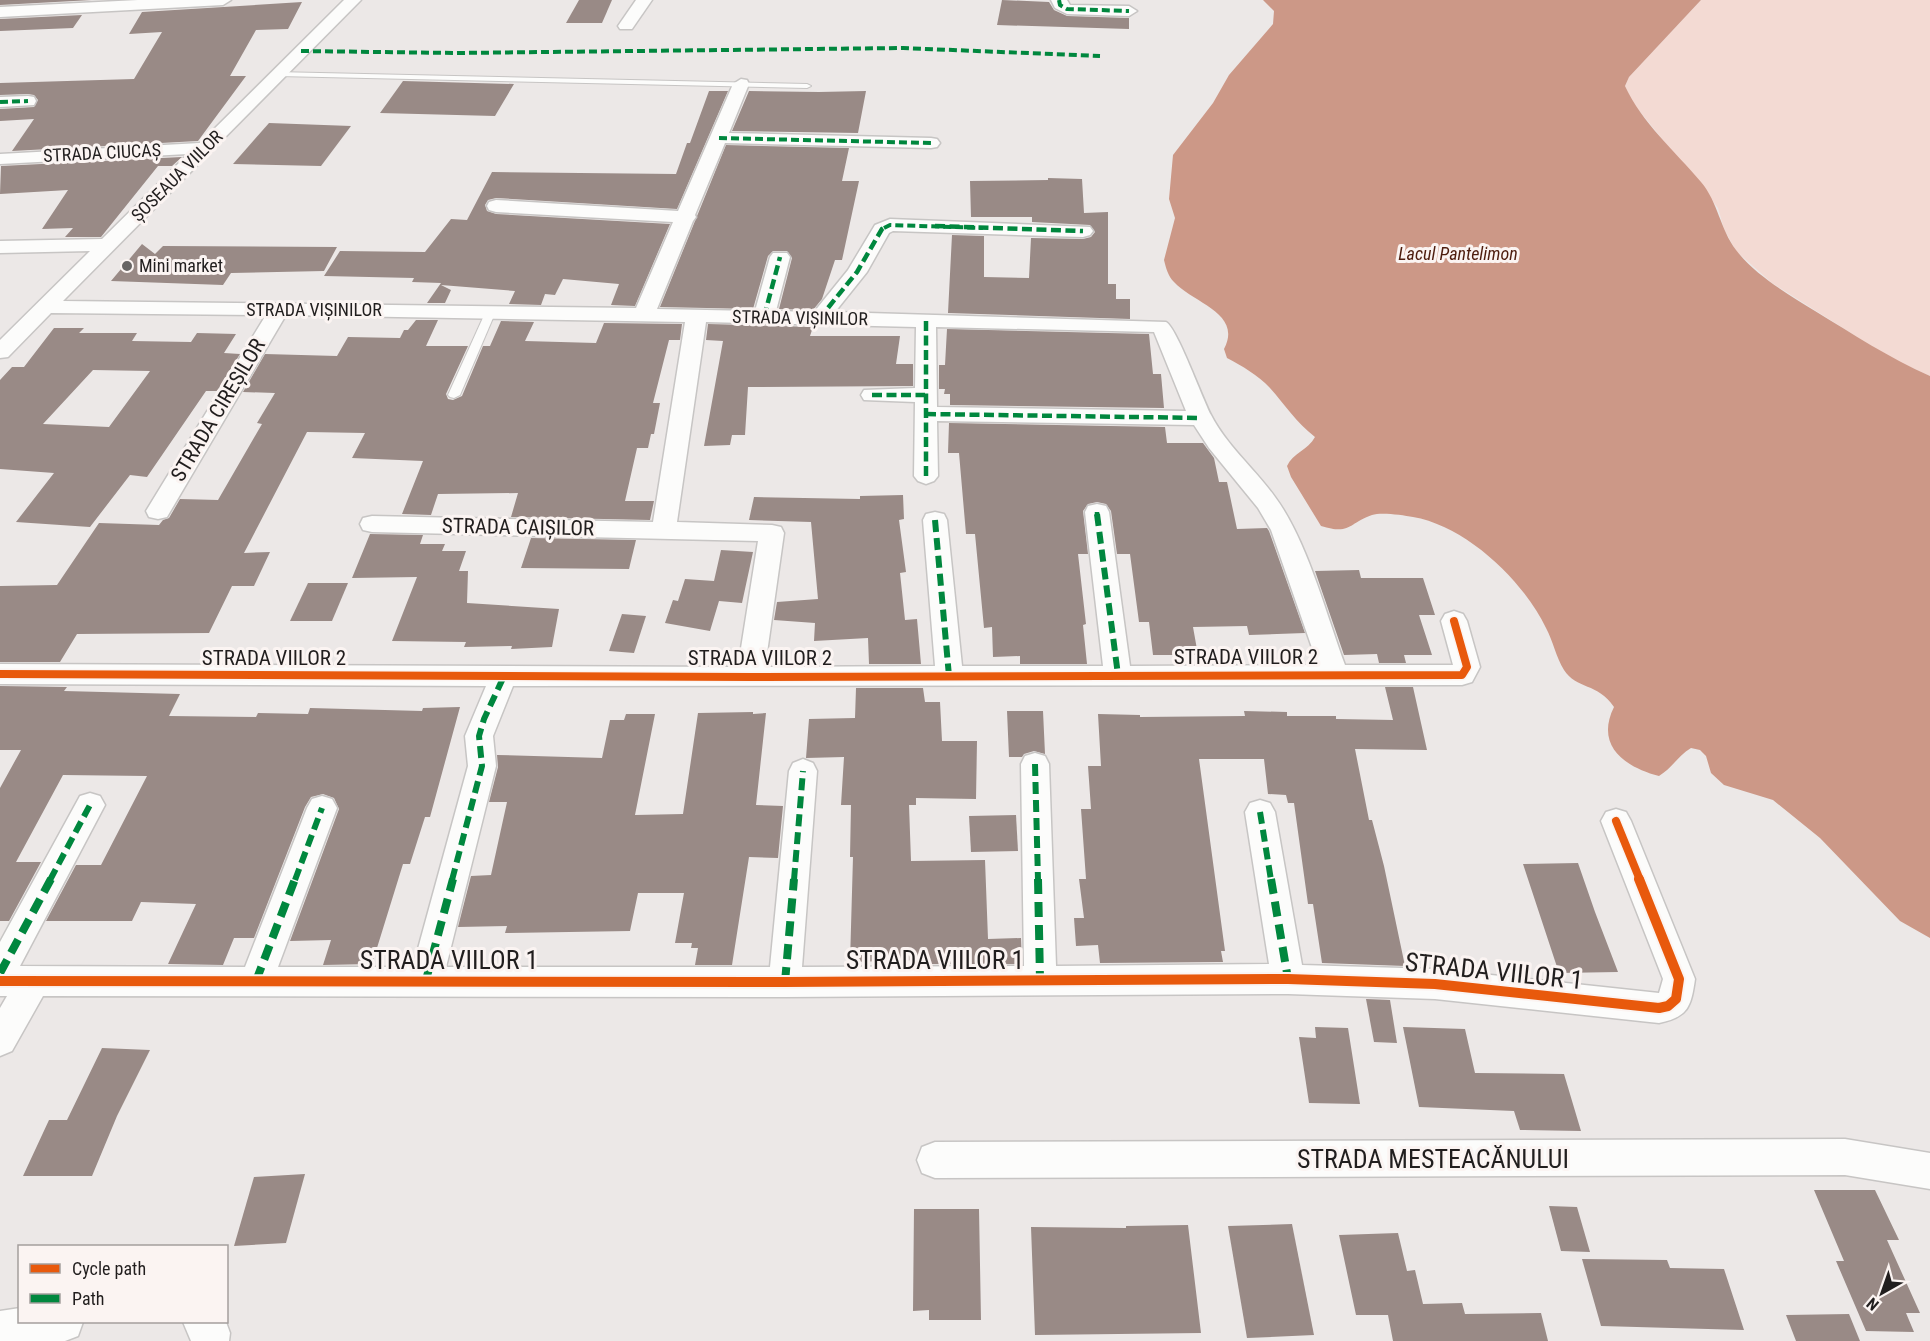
<svg xmlns="http://www.w3.org/2000/svg" width="1930" height="1341" viewBox="0 0 1930 1341" font-family="'Roboto Condensed',sans-serif">
<style>
.green{fill:#f3dad3}
.water{fill:#cc9887}
.building{fill:#998a86;fill-rule:evenodd}
.lines{fill:none;stroke-linecap:round;stroke-linejoin:round}
.service-casing{stroke:#c7c5c4;stroke-width:2}
.minor-casing{stroke:#c7c5c4;stroke-width:3}
.service{fill:#fcfcfb;fill-rule:evenodd}
.minor{fill:#fcfcfb;fill-rule:evenodd}
.quiet-far3{stroke:#00873e;stroke-width:4;stroke-dasharray:8 4;stroke-linecap:butt}
.quiet-far2{stroke:#00873e;stroke-width:4.5;stroke-dasharray:10 4.5;stroke-linecap:butt}
.quiet-far1{stroke:#00873e;stroke-width:6;stroke-dasharray:12 6;stroke-linecap:butt}
.quiet{stroke:#00873e;stroke-width:8;stroke-dasharray:15 8;stroke-linecap:butt}
.cycleway-far1-casing{stroke:#fbf4f2;stroke-width:11}
.cycleway-casing{stroke:#fbf4f2;stroke-width:14}
.cycleway-far1{stroke:#e8590c;stroke-width:8}
.cycleway{stroke:#e8590c;stroke-width:10}
.poi-dot{fill:#686564;stroke:#fbf4f2;stroke-width:2}
.labels{text-anchor:middle;stroke-width:6;stroke-linejoin:round;paint-order:stroke}
.far-street-label{font-size:18px;fill:#211e1e;stroke:#fbf4f2}
.far-water-label{font-size:18px;font-style:italic;fill:#4d1c0d;stroke:#fbf4f2}
.far-poi-label{font-size:18px;fill:#211e1e;stroke:#fbf4f2;text-anchor:start}
.street-label{font-size:21px;fill:#211e1e;stroke:#fbf4f2}
.near-street-label{font-size:26px;fill:#211e1e;stroke:#fbf4f2}
</style>
<rect width="100%" height="100%" fill="#ece8e7"/>
<polygon class="green" points="1701,0 1930,0 1930,376 1892,359 1772,283 1736,251 1724,229 1718,208 1633,103 1625,86 1629,77"/>
<path class="water" d="M1263,0h438l-72,77 -4,9c17,37 50,65 76,96 17,20 19,47 35,68 20,26 52,44 79,61 38,23 74,47 115,65v562l-30,-17 -80,-83 -47,-38 -49,-15 -13,-12 -5,-17 -6,-6 -9,-2c-13,8 -19,20 -32,28 -35,-9 -64,-31 -45,-69 -16,-24 -38,-18 -50,-37 -8,-13 -11,-29 -18,-42 -23,-48 -80,-102 -133,-111 -11,-2 -32,-5 -41,-2 -25,9 -21,20 -51,11l-30,-49 -4,-11c6,-13 21,-16 28,-29 -19,-15 -30,-32 -45,-49 -12,-13 -28,-22 -43,-30l-3,-9c19,-36 -31,-46 -50,-67 -6,-6 -8,-14 -10,-22l11,-42 -6,-19 4,-44 40,-52 16,-28 44,-51 1,-13z"/>
<g class="building">
<polygon points="0,0 92,0 0,5"/>
<polygon points="579,0 612,0 602,23 566,23"/>
<polygon points="1002,0 1049,2 1054,10 1067,16 1129,18 1129,29 997,25"/>
<polygon points="302,2 288,29 256,30 230,76 246,76 198,141 12,151 34,119 0,121 0,109 34,107 38,100 34,95 28,94 0,95 0,83 134,79 162,32 129,34 142,12"/>
<polygon points="82,15 73,28 0,31 0,19"/>
<polygon points="403,81 439,82 514,84 495,116 380,113"/>
<polygon points="709,91 728,91 677,209 496,198 488,200 485,205 487,211 496,214 670,224 635,306 611,305 619,284 563,279 555,295 545,294 541,305 509,304 515,291 441,285 451,290 445,303 427,303 441,283 412,282 414,278 324,276 340,251 425,252 451,219 467,220 492,172 676,174 687,143 690,143"/>
<polygon points="749,91 819,92 866,91 858,133 732,131"/>
<polygon points="269,123 351,126 321,166 233,164"/>
<polygon points="726,145 849,148 842,181 859,181 842,260 835,260 822,299 813,310 779,309 792,258 787,251 773,251 768,256 753,309 660,307"/>
<polygon points="182,157 172,166 158,166 101,237 65,237 73,228 42,229 68,190 0,194 1,166"/>
<polygon points="1048,178 1082,179 1084,213 1108,212 1108,284 1116,284 1116,299 1130,299 1130,319 948,313 952,235 984,236 984,277 1029,278 1031,238 1083,239 1091,237 1095,232 1090,225 1032,222 1032,217 971,217 970,181 1048,180"/>
<polygon points="142,244 155,254 163,246 337,247 324,271 231,273 223,285 111,281"/>
<polygon points="416,320 438,320 426,346 468,346 446,394 448,399 453,400 462,396 483,346 490,346 501,321 534,322 525,341 596,343 604,323 682,324 680,340 669,340 653,403 660,403 654,434 651,434 648,448 637,448 625,501 654,501 650,520 511,517 518,493 438,494 431,515 402,514 423,461 352,458 365,433 307,432 244,553 270,552 254,586 232,586 209,633 77,634 60,662 0,662 0,586 57,585 99,523 159,525 163,520 169,518 180,499 218,500 262,424 257,423 275,393 243,392 265,354 337,356 348,337 400,338 404,330 408,330"/>
<polygon points="708,324 813,327 810,336 900,336 896,364 913,364 913,386 748,387 745,435 732,435 730,445 704,446 723,341 706,340"/>
<path d="M54,328h30l-5,5h58l-5,8 59,1 6,-9 39,1 -12,19 16,1 -23,37h-11l-59,86 -17,-2 -40,52 -74,-5 38,-49 -54,-4v-89l12,-13h12zM93,370l57,1 -41,56 -66,-3z"/>
<polygon points="947,329 1149,334 1153,374 1161,374 1164,408 950,405 950,394 944,394 945,389 939,389 939,365 945,365"/>
<polygon points="949,423 1165,427 1167,443 1203,443 1214,458 1219,482 1227,482 1237,529 1267,528 1269,531 1305,633 1249,635 1247,626 1193,627 1198,655 1153,655 1149,622 1139,622 1130,554 1117,554 1111,511 1106,504 1097,502 1088,504 1083,511 1088,554 1078,554 1086,624 1083,625 1087,664 1020,664 1020,656 993,657 992,627 984,628 975,534 966,534 959,453 948,453"/>
<polygon points="903,495 904,519 899,520 906,572 900,573 905,620 917,619 921,664 869,664 868,638 814,641 815,623 774,620 777,602 818,599 811,522 749,520 754,497 860,499 860,496"/>
<polygon points="370,534 423,535 420,544 445,544 442,551 466,551 459,571 468,571 467,603 559,609 552,647 511,649 512,646 464,647 466,642 392,641 417,577 352,578"/>
<polygon points="531,538 636,540 629,569 521,568"/>
<polygon points="721,550 753,552 742,603 719,601 710,631 665,623 673,600 678,601 685,579 714,581"/>
<polygon points="1359,570 1361,578 1423,578 1435,615 1419,615 1432,655 1404,655 1406,663 1379,663 1377,654 1344,655 1315,571"/>
<polygon points="308,583 348,583 332,621 290,621"/>
<polygon points="622,614 646,616 634,653 609,651"/>
<polygon points="0,686 67,687 64,691 180,694 169,716 256,717 258,713 308,714 310,708 422,711 423,708 460,707 430,817 425,817 410,864 403,864 372,964 323,965 331,940 290,941 339,809 334,798 323,794 311,797 305,807 254,938 234,938 223,965 168,964 196,904 141,902 132,921 46,921 76,865 101,865 147,776 63,775 16,862 41,862 9,921 0,921 0,788 21,750 0,750"/>
<polygon points="1385,687 1413,687 1427,750 1355,749 1369,820 1372,820 1384,866 1405,966 1322,963 1313,904 1308,904 1294,803 1288,803 1286,795 1268,794 1264,759 1199,759 1225,951 1221,951 1223,962 1100,963 1098,945 1076,946 1074,918 1084,918 1079,879 1086,879 1081,809 1091,809 1088,766 1101,766 1098,714 1140,715 1140,717 1245,716 1244,711 1287,712 1287,716 1336,716 1336,719 1393,720"/>
<polygon points="856,688 923,688 925,702 940,702 942,741 977,741 976,799 916,798 916,805 909,805 911,861 985,860 988,939 1021,938 1022,964 924,964 924,960 850,962 853,857 850,857 851,805 841,805 844,757 806,758 809,719 855,718"/>
<polygon points="1007,711 1043,711 1045,754 1034,751 1024,754 1022,757 1009,757"/>
<polygon points="753,712 753,714 766,713 756,805 783,806 778,858 749,857 732,965 695,965 698,948 691,948 692,943 675,943 684,893 638,893 630,931 505,933 507,926 458,927 471,876 491,875 507,802 489,802 498,767 497,755 602,758 610,720 624,720 626,714 655,714 635,815 683,814 698,713"/>
<polygon points="1016,815 1018,851 971,852 969,816"/>
<polygon points="1578,863 1595,912 1618,972 1559,973 1523,864"/>
<polygon points="1366,999 1390,1000 1397,1043 1374,1042"/>
<polygon points="1315,1027 1348,1028 1360,1104 1309,1103 1299,1037 1316,1038"/>
<polygon points="1403,1027 1465,1029 1475,1073 1564,1074 1581,1131 1520,1130 1514,1111 1419,1107"/>
<polygon points="102,1048 150,1050 117,1116 92,1176 23,1176 49,1120 67,1120"/>
<polygon points="305,1174 286,1243 234,1246 254,1177"/>
<polygon points="1814,1190 1875,1190 1899,1240 1887,1240 1920,1313 1906,1313 1914,1332 1866,1331 1836,1261 1844,1261"/>
<polygon points="1549,1206 1577,1207 1590,1252 1561,1251"/>
<polygon points="914,1209 979,1209 981,1320 929,1320 929,1310 913,1311"/>
<polygon points="1292,1224 1314,1335 1247,1338 1228,1226"/>
<polygon points="1188,1225 1201,1333 1035,1335 1031,1227 1126,1228 1126,1226"/>
<polygon points="1398,1233 1407,1271 1415,1270 1423,1304 1462,1303 1465,1314 1541,1313 1548,1341 1393,1341 1388,1315 1356,1315 1339,1235"/>
<polygon points="1582,1259 1667,1260 1670,1268 1724,1269 1744,1330 1601,1326"/>
<polygon points="1849,1314 1860,1341 1796,1341 1786,1315"/>
</g>
<g class="lines">
<defs>
<g id="service">
<polygon points="275,72 807,84 811,86 807,88 278,76 274,74"/>
<polygon points="491,308 496,311 460,395 454,398 450,397 448,395 486,311"/>
</g>
<g id="minor">
<polygon points="138,0 231,0 223,5 0,17 0,7"/>
<path d="M344,0h17l-298,301 573,7 37,-86 -177,-10 -7,-2 -2,-4 2,-4 7,-2 182,11 55,-127 8,-5 6,1 2,4 -20,49 202,5 6,1 3,4 -3,4 -6,1 -206,-5 -30,72 1,2 -3,4 -36,88 98,2 15,-54 3,-4h14l3,4 -14,54 38,1 34,-42 27,-45 15,-6 200,8 3,4 -3,4 -7,2 -190,-6 -4,2 -22,39 -32,40 331,10c11,6 36,76 45,93 16,31 44,54 64,82 32,43 51,117 70,168h108l-12,-44 4,-7 9,-3 9,3 4,7 13,46 -8,15 -10,3 -949,1 -20,50 3,30 -50,201h324l19,-196 4,-8 10,-4 10,4 4,8 -15,196 222,-1 -3,-202 4,-8 10,-3 10,3 4,8 7,202 213,-2 -24,-152 5,-9 10,-3 10,3 5,9 27,153 133,4 224,24 4,-14 -62,-158 5,-9 10,-3 10,3 5,9 64,158c-4,28 -7,38 -36,44l-224,-24 -147,-5 -503,3 -742,-1 -31,55 -12,5v-48l7,-12h-7v-54l80,-146 10,-3 10,3 5,9 -85,161 225,1 62,-159 5,-9 10,-3 10,3 5,9 -59,159h135l55,-201 -3,-30 21,-50 -486,-2v-20l738,3 20,-126 -386,-9 -9,-2 -3,-6 3,-6 9,-2 281,6 32,-200 -399,-7 -119,202 -9,2 -9,-2 -3,-6 120,-196 -215,-2 -43,44 -8,1v-18l90,-89 -90,2v-12l102,-2 86,-85 -188,10v-10l200,-11zM706,322l210,5 -1,61 -51,2 -3,5 3,5 51,2 -1,74 4,5 8,3 8,-3 4,-5 -1,-55 257,4 15,23 49,60 13,22 47,135 -188,1 -21,-154 -3,-6 -9,-2 -9,2 -3,6 18,154h-141l-15,-146 -3,-6 -9,-2 -9,2 -3,6 12,146 -170,1 19,-134 -3,-6 -9,-2 -95,-3zM936,327l218,5 32,79 -249,-4z"/>
<polygon points="636,0 652,0 632,29 620,29 618,26"/>
<polygon points="1051,0 1067,0 1070,5 1129,6 1137,11 1129,16 1067,14 1055,8"/>
<polygon points="28,96 34,97 36,101 34,105 0,107 0,97"/>
<polygon points="1845,1139 1930,1153 1930,1189 1845,1175 935,1178 922,1173 917,1160 922,1147 935,1142"/>
<polygon points="20,1308 20,1322 83,1322 78,1336 65,1341 0,1341 0,1311"/>
<polygon points="183,1322 226,1322 230,1333 229,1341 191,1341"/>
</g>
</defs>
<use href="#service" class="service-casing"/>
<use href="#minor" class="minor-casing"/>
<use href="#service" class="service"/>
<use href="#minor" class="minor"/>
<g class="quiet-far3">
<polyline points="1059,0 1060,5 1067,9 1129,11"/>
<polyline points="301,51 456,53 903,48 1100,56"/>
<polyline points="0,102 28,101"/>
<polyline points="719,138 931,143"/>
<polyline points="884,228 890,225 983,228"/>
</g>
<g class="quiet-far2">
<polyline points="935,226 1083,231"/>
<polyline points="764,317 780,257"/>
<polyline points="819,319 857,272 882,229 887,226"/>
<polyline points="926,321 926,476"/>
<polyline points="872,395 925,395"/>
<polyline points="926,414 1201,418"/>
<polyline points="1097,512 1097,516"/>
</g>
<g class="quiet-far1">
<polyline points="1097,514 1118,675"/>
<polyline points="935,520 949,676"/>
<polyline points="1035,764 1038,880"/>
<polyline points="1260,812 1271,880"/>
<polyline points="50,880 90,805"/>
<polyline points="295,880 322,808"/>
<polyline points="452,880 482,766 479,736 484,719 504,676"/>
<polyline points="794,880 803,771"/>
</g>
<g class="quiet">
<polyline points="1038,879 1040,980"/>
<polyline points="1271,879 1288,979"/>
<polyline points="0,973 51,879"/>
<polyline points="426,980 453,879"/>
<polyline points="256,981 295,879"/>
<polyline points="785,982 794,879"/>
</g>
<defs>
<g id="cycleway-far1">
<polyline points="0,674 750,677 1462,675 1467,667 1454,621"/>
<polyline points="1616,821 1640,880"/>
</g>
<polyline id="cycleway" points="0,981 785,982 1288,979 1435,984 1659,1008 1668,1006 1676,999 1679,979 1639,879"/>
</defs>
<use href="#cycleway-far1" class="cycleway-far1-casing"/>
<use href="#cycleway" class="cycleway-casing"/>
<use href="#cycleway-far1" class="cycleway-far1"/>
<use href="#cycleway" class="cycleway"/>
</g>
<circle class="poi-dot" cx="127" cy="266" r="6"/>
<g class="labels">
<g class="far-street-label">
<text transform="translate(102 153) rotate(-3)" y="6">STRADA CIUCAȘ</text>
<text transform="translate(177 176) rotate(-45)" y="6">ȘOSEAUA VIILOR</text>
<text x="314" y="316">STRADA VIȘINILOR</text>
<text transform="translate(800 318) rotate(1)" y="6">STRADA VIȘINILOR</text>
</g>
<g class="far-water-label">
<text x="1458" y="260">Lacul Pantelimon</text>
</g>
<g class="far-poi-label">
<text x="139" y="272">Mini market</text>
</g>
<g class="street-label">
<text transform="translate(218 410) rotate(-59)" y="7">STRADA CIREȘILOR</text>
<text transform="translate(518 527) rotate(1)" y="7">STRADA CAIȘILOR</text>
<text x="1246" y="664">STRADA VIILOR 2</text>
<text x="274" y="665">STRADA VIILOR 2</text>
<text x="760" y="665">STRADA VIILOR 2</text>
</g>
<g class="near-street-label">
<text x="449" y="969">STRADA VIILOR 1</text>
<text x="935" y="969">STRADA VIILOR 1</text>
<text transform="translate(1494 971) rotate(6)" y="9">STRADA VIILOR 1</text>
<text x="1433" y="1168">STRADA MESTEACĂNULUI</text>
</g>
</g>
<rect x="18" y="1245" width="210" height="78" fill="#fbf4f2" stroke="#a49e9d" stroke-width="1.5"/>
<rect x="30" y="1264" width="30" height="9" fill="#e8590c" stroke="#a49e9d" stroke-width="1.5"/>
<text x="72" y="1275" font-size="18" fill="#211e1e">Cycle path</text>
<rect x="30" y="1294" width="30" height="9" fill="#00873e" stroke="#a49e9d" stroke-width="1.5"/>
<text x="72" y="1305" font-size="18" fill="#211e1e">Path</text>
<g transform="translate(1882 1293) rotate(220)" stroke="#fbf4f2" stroke-width="4.5" paint-order="stroke">
<path d="M0-4.5L10 22L0 15L-10 22Z" fill="#211e1e"/>
<text y="-9" font-size="16" font-weight="bold" text-anchor="middle" fill="#211e1e">N</text>
</g>
</svg>
